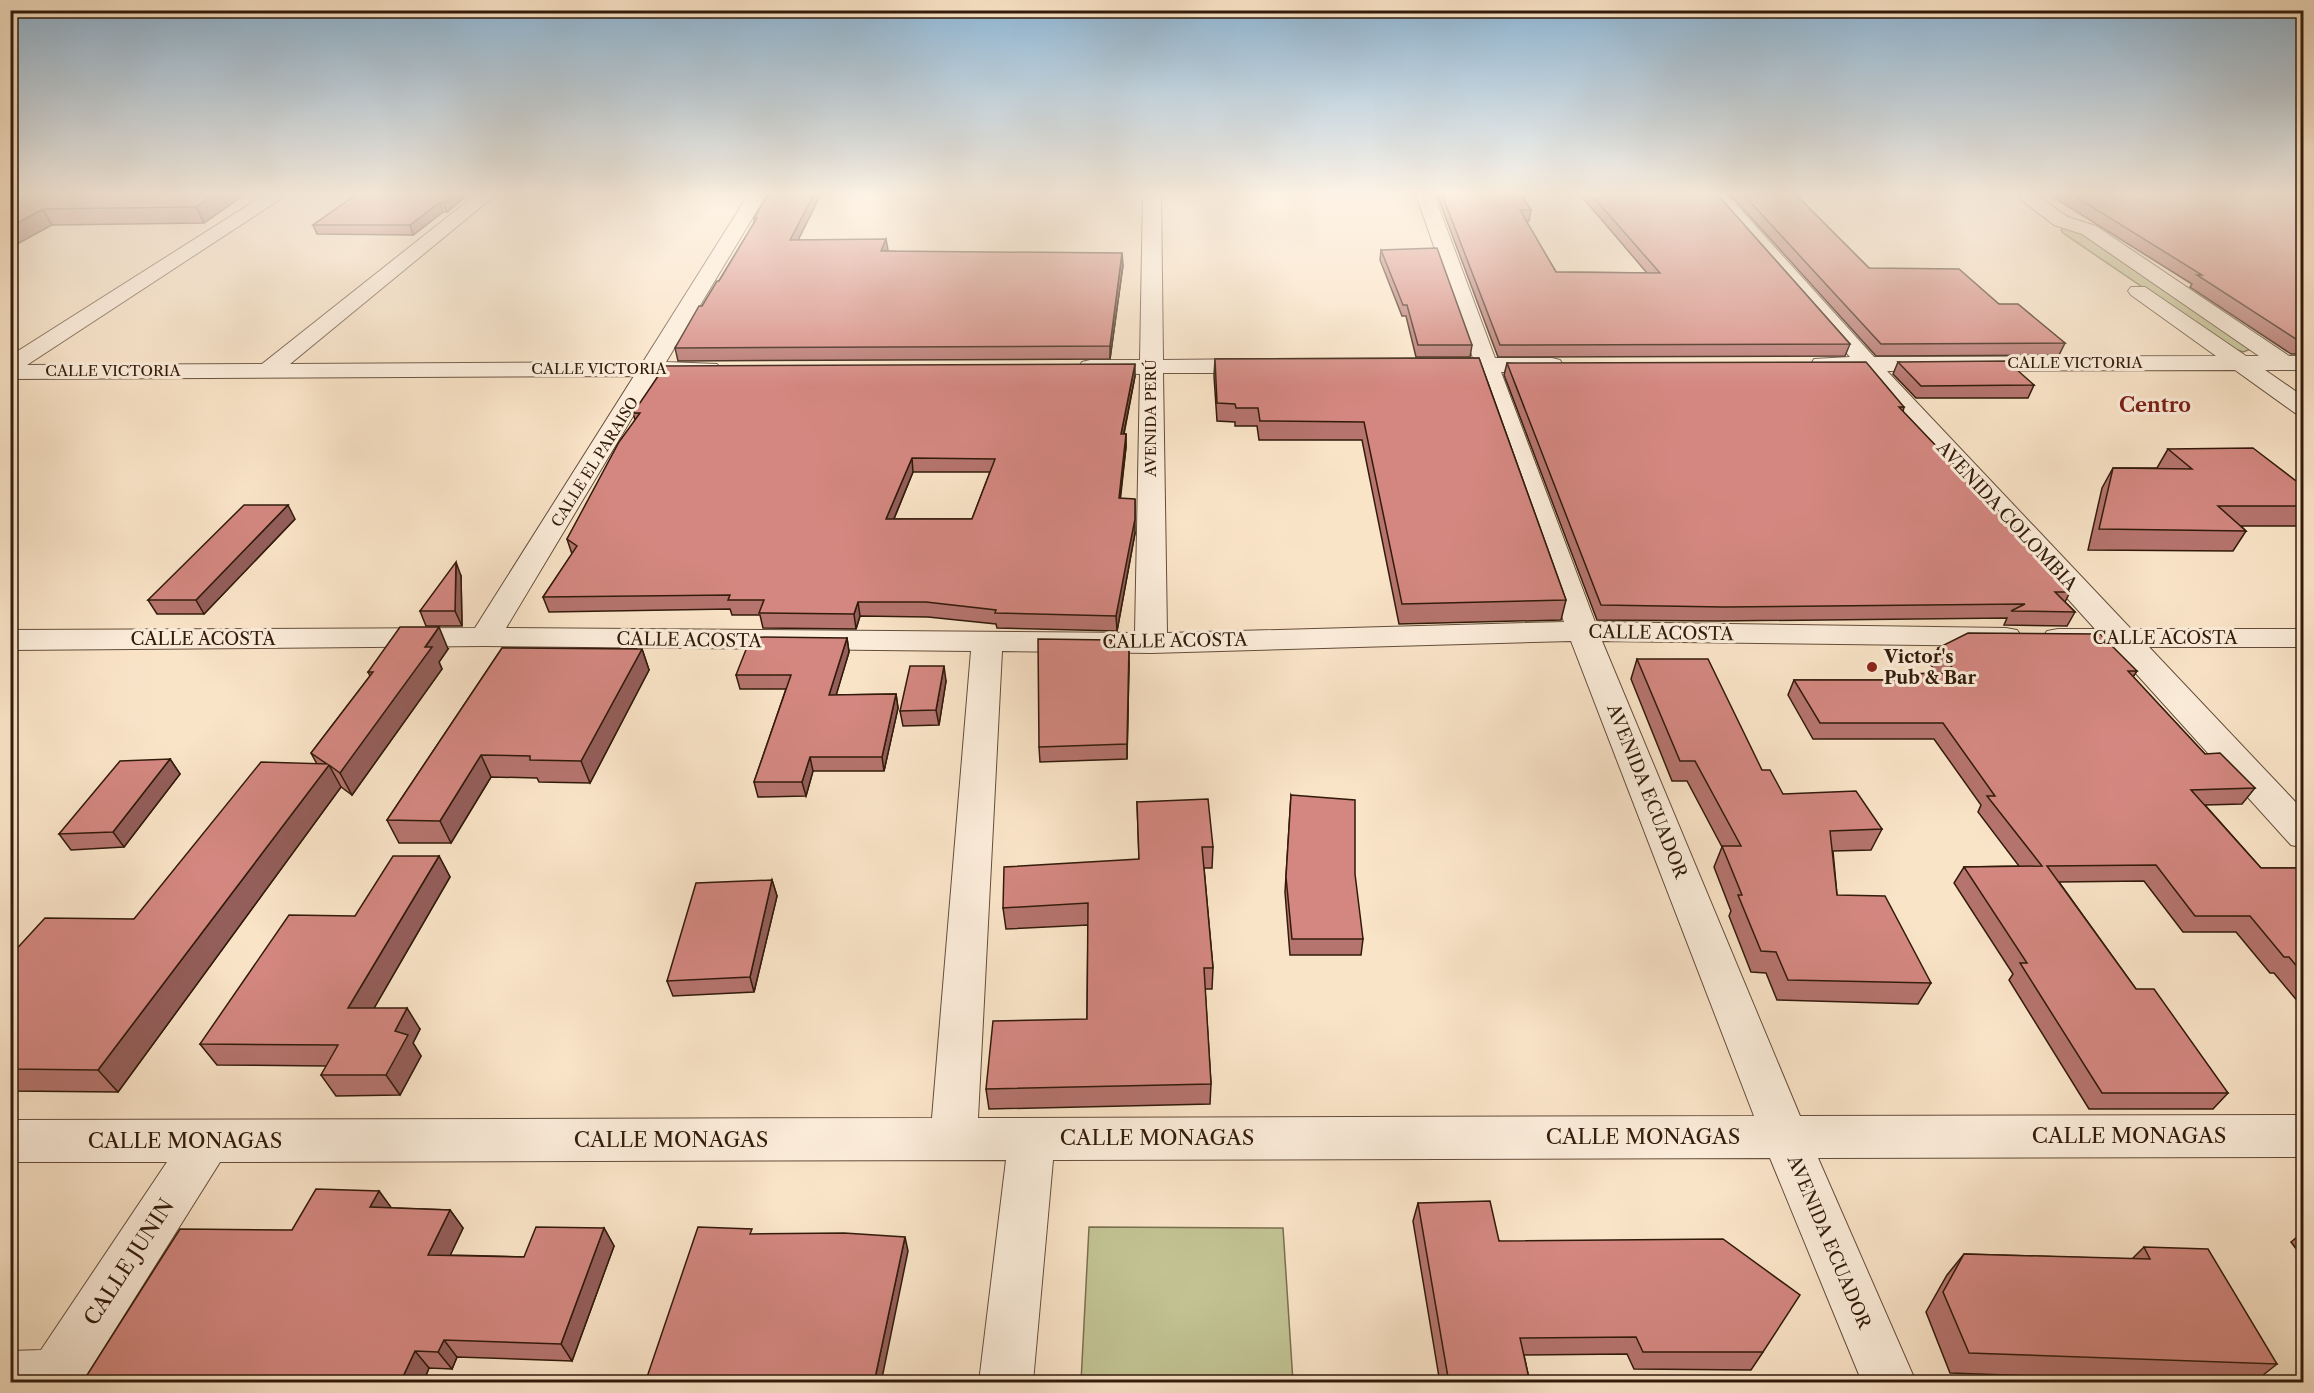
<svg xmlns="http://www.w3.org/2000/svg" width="2314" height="1393" viewBox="0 0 2314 1393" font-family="'Libre Caslon Text',serif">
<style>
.green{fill:#c2c393;stroke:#7a6f4f;stroke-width:1.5}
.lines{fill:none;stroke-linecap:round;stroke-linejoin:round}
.street-casing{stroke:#644d3a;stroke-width:2}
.street{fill:#fceddb;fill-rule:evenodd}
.wall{fill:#b5746e;stroke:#321b0b;stroke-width:1.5;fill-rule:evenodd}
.shaded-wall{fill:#945e5a;stroke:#321b0b;stroke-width:1.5}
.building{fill:#d38780;stroke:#321b0b;stroke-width:1.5;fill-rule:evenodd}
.poi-dot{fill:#8f2418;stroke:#fceddb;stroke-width:2}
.labels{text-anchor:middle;stroke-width:6;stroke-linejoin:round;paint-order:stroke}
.far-street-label{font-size:15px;fill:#321b0b;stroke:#fceddb}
.street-label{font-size:18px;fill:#321b0b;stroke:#fceddb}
.poi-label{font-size:18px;font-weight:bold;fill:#321b0b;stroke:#fceddb;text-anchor:start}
.far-district-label{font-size:20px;font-weight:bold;fill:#7a1f14;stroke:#fceddb}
.near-street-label{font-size:21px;fill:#321b0b;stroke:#fceddb}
</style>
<rect width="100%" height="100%" fill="#fae4c8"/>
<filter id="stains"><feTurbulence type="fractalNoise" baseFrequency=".00333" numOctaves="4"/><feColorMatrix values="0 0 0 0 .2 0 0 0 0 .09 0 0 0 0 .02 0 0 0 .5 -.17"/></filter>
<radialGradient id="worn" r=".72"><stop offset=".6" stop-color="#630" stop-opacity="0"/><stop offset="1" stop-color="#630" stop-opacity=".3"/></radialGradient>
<g class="green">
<polygon points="2064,228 2077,231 2251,349 2243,352 2232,348 2063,233 2061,230"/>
<polygon points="1089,1227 1283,1228 1293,1382 1081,1382"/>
</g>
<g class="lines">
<defs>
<g id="street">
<path d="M269,192h22l-264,173 235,-1 217,-172h20l-209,172 353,-2 107,-170h18l-102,170 51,2 4,5 -4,5 -8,2h-52l-151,252 629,5 5,-259 -58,-2 -3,-5 3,-5 8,-2h50l3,-168h18l2,168 98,-1 8,2 3,5 -3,5 -8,2h-98l4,260 397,-11 -87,-250 -47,-2 -3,-5 3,-5 43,-2 -58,-166h18l62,166h57l8,2 3,5 -3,5 -8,2h-51l94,250 411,6 11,2 5,7 -5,7 -11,2 -404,-5 198,475 504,-1v42l-486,1 98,224h-54l-92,-224 -717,2 -20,222h-54l27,-222 -786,2 -138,220h-72v-31l31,-1 126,-188h-157v-42l922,-2 39,-467 -486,-5 -475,4v-20l465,-2 159,-252 -624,3v-23zM1571,641l183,475 -776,2 24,-467 149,2z"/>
<polygon points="1706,192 1725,192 1874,357 2216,356 2131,295 2128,291 2131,287 2145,287 2246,356 2259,356 2082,234 2054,225 2011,192 2032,192 2068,217 2096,226 2289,356 2304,356 2304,370 2265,370 2304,397 2304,415 2295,413 2235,370 1887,371 2131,629 2304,629 2304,647 2149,647 2304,811 2304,848 2291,845 2112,647 2058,647 2047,645 2042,638 2047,631 2058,629 2095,629 1862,371 1814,369 1811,364 1814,359 1850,357"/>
</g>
</defs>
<use href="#street" class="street-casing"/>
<use href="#street" class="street"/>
</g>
<g class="wall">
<polygon points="10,192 248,192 204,223 52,225"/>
<polygon points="360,192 471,192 447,212 443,212 413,235 317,234 313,225"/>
<polygon points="770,192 822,192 798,240 888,251 1123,265 1110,359 678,361 675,348 719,281 754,223 754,218"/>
<polygon points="1436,192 1519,192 1531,210 1529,221 1526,221 1556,272 1647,273 1578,192 1715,192 1850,344 1845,356 1498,357"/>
<polygon points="1728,192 1793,192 1869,268 1999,304 2065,343 2059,355 1876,356"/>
<polygon points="2045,192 2304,192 2304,354 2291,354 2190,287 2192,284"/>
<polygon points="1381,250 1472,345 1470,357 1416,357 1406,316 1402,316 1380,260"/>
<polygon points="1479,358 1566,600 1561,620 1399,624 1362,440 1259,440 1257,426 1235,426 1235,422 1217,421 1214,376 1215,359"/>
<polygon points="1898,362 2034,385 2028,398 1916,398 1893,374"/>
<polygon points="1507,363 1904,407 1903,412 2021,535 2020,537 2070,592 2065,602 2075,612 2067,626 2004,625 2007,618 1719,621 1597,620 1504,375"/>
<path d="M1135,376l-11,58h2v13l-6,51 15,35 -18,98 -120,-3 -1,-4 -68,-7 -68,-1 -4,13 -93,-1 -3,-13h-28l-2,-6 -181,3 -6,-15 29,-43 -5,-15 68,-119 -2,-7zM913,472h77l-18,47h-78z"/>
<polygon points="2168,449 2304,487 2304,526 2241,526 2246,531 2233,551 2088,550 2102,488 2113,468 2157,468"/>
<polygon points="295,519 204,614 157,614 148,600"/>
<polygon points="461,576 462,626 426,626 420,611"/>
<polygon points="847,638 849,652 836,695 896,694 898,708 884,771 813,771 806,796 758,797 754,782 786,689 740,689 736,675"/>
<polygon points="1112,647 1129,662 1127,759 1040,762 1039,747"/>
<polygon points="502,648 642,649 649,670 590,783 539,782 537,778 491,777 451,843 399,843 387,820"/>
<polygon points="1938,648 2137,671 2133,677 2205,754 2255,788 2242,804 2205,805 2261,868 2304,868 2304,1009 2274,973 2270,973 2236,932 2183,932 2144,881 2059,882 2136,989 2228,1093 2213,1109 2089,1109 2009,980 2013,974 1954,883 1964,867 2019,866 1978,812 1981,805 1934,739 1813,739 1788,695 1794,680 1904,680 1907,674 1937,673 1930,664"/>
<polygon points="448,649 439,662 442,669 352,795 341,787 118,1092 10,1091 10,956 134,919 317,764 311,753 370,676 368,672"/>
<polygon points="1637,659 1762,770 1783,794 1882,829 1871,850 1833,851 1837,895 1931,983 1918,1004 1777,1000 1766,973 1751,972 1729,916 1731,911 1714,867 1722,847 1687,781 1672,781 1631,679"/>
<polygon points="946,681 939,725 903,726 900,711"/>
<polygon points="170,759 180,774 124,847 71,850 59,834"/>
<polygon points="1291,795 1363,939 1361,955 1290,955 1285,892"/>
<polygon points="1137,802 1213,847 1212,868 1204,868 1213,968 1212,989 1205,989 1211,1084 1210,1104 989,1109 986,1089 1087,1019 1088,925 1006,929 1003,908 1139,859"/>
<polygon points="439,856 450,877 374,1008 420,1029 413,1043 421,1056 400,1095 336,1096 321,1075 327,1066 217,1065 200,1044 355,916"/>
<polygon points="772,880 777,896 754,992 673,996 667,981"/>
<polygon points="379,1191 391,1208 450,1210 463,1228 450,1255 524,1257 604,1228 614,1246 572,1361 457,1357 452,1369 429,1368 423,1383 82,1383 292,1230"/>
<polygon points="1418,1203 1499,1241 1763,1352 1751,1370 1634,1369 1627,1354 1524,1355 1530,1383 1440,1383 1413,1221"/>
<polygon points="2304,1231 2304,1259 2291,1242"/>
<polygon points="2144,1247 2277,1364 2253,1383 2221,1383 1950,1373 1926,1312 1947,1275 1964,1254 2132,1259"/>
</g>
<g class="shaded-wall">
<polygon points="217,192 248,192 204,223 196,207"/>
<polygon points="457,192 471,192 447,212 443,203"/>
<polygon points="815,192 822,192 792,252 790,240"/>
<polygon points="439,203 443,212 413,235 410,225"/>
<polygon points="43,209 52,225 10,248 10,227"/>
<polygon points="886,239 888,250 881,251"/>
<polygon points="1122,253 1123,265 1110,359 1110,346"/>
<polygon points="1135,364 1135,376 1121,447 1121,434"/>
<polygon points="1126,434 1126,447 1119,512 1119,498"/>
<polygon points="912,458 913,472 888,533 886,519"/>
<polygon points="1135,499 1135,533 1117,631 1116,616"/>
<polygon points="288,505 295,519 204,614 196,600"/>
<polygon points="456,562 461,576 462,626 455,611"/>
<polygon points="858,602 860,616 856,629 854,614"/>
<polygon points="439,627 448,649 439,662 442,669 352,795 340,773"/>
<polygon points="847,638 849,652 832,709 829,695"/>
<polygon points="1129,647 1129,662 1127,759 1127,744"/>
<polygon points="642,649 649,670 590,783 581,761"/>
<polygon points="944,666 946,681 939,725 936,710"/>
<polygon points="896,694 898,708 884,771 882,757"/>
<polygon points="481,755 491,777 451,843 440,821"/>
<polygon points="810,757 813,771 806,796 802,782"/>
<polygon points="170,759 180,774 124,847 113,832"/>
<polygon points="329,765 341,787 118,1092 98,1070"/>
<polygon points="439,856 450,877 362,1029 348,1008"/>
<polygon points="772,880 777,896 754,992 750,977"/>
<polygon points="407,1008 420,1029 413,1043 421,1056 400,1095 386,1075 395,1031"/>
<polygon points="379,1191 393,1210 370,1207"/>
<polygon points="450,1210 463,1228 442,1273 428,1255"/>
<polygon points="604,1228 614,1246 572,1361 561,1344"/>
<polygon points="905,1237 908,1251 881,1383 874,1383"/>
<polygon points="444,1340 457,1357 452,1369 438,1352"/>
<polygon points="415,1351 429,1368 423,1383 400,1383"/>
</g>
<g class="building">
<polygon points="10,192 217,192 196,207 43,209 10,227"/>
<polygon points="360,192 457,192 443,203 439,203 410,225 313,225"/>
<polygon points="770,192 815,192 790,240 886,239 881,251 1122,253 1110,346 675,348 699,306 702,306 717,281 719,281 757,218 754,218"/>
<polygon points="1441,192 1519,192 1531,210 1520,210 1556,272 1660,273 1589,192 1715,192 1850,344 1500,345"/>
<polygon points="1741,192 1793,192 1869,268 1959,269 1999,304 2018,304 2065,343 1881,344"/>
<polygon points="2068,192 2304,192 2304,341 2299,341 2197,275 2202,275"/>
<polygon points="1437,248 1472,345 1418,345 1407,305 1403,305 1381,250"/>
<polygon points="1479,358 1566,600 1402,604 1364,422 1260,421 1258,408 1236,408 1235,404 1217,403 1215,359"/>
<polygon points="2007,361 2034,385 1921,386 1898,362"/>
<polygon points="1866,362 1904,407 1899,407 2021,535 2018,535 2070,592 2055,592 2075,612 2011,611 2025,604 1724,607 1601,605 1507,363"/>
<path d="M1135,364l-14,70h5l-7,64 16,1v20l-19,97 -121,-3 1,-3 -70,-8h-68l-4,12 -95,-1 5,-13h-36l2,-5 -187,2 34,-51 -10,-7 52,-97 21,-29h-7l32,-47zM912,458l83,1 -23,60h-86z"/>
<polygon points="2253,448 2304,487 2304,506 2218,506 2246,531 2099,529 2113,468 2192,469 2168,449"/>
<polygon points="244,505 288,505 196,600 148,600"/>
<polygon points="456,562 455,611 420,611"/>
<polygon points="400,627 439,627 425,647 432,647 340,773 329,765 98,1070 10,1069 10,956 45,918 134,919 261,762 327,764 311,753 373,672 368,672"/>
<polygon points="1968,633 2100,634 2137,671 2128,671 2205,754 2220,753 2255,788 2191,790 2261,868 2304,868 2304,975 2289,957 2284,957 2250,916 2195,916 2156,865 2047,866 2136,989 2154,989 2228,1093 2102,1093 2020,963 2027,963 1964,867 2042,866 1987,796 1995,796 1943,723 1820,723 1794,680 1911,680 1907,674 1956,673 1938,648"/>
<polygon points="751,637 847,638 829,695 896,694 882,757 810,757 802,782 754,782 791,675 736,675"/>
<polygon points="1038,639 1112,640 1110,647 1129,647 1127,744 1039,747"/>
<polygon points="502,648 642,649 581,761 530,760 530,756 481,755 440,821 387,820"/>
<polygon points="1637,659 1708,659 1762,770 1770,770 1783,794 1856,791 1882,829 1830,831 1837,895 1885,896 1931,983 1788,980 1776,952 1761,951 1738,895 1742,895 1722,846 1741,846 1695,761 1680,761"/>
<polygon points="910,666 944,666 936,710 900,711"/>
<polygon points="170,759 113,832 59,834 120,761"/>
<polygon points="1291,795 1355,800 1355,874 1363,939 1292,939 1286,877"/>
<polygon points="1208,799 1213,847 1202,847 1213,968 1204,968 1211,1084 986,1089 993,1021 1087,1019 1088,903 1003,908 1004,867 1139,859 1137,802"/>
<polygon points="393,856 439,856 348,1008 407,1008 395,1031 408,1035 386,1075 321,1075 338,1045 200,1044 289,915 355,916"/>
<polygon points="772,880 750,977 667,981 696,883"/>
<polygon points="316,1189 379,1191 370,1207 450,1210 428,1255 524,1257 536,1227 604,1228 561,1344 444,1340 438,1352 415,1351 400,1383 82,1383 180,1229 292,1230"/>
<polygon points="1490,1201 1499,1241 1723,1239 1800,1295 1763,1352 1643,1352 1636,1337 1520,1338 1530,1383 1449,1383 1418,1203"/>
<polygon points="698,1227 752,1229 750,1234 844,1233 905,1237 874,1383 645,1383"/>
<polygon points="2144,1247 2208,1249 2277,1364 1969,1353 1943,1292 1964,1254 2150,1259"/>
</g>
<linearGradient id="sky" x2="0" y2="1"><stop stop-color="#8db7d8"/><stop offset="0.5" stop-color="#fdf3e6"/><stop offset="1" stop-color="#fdf3e6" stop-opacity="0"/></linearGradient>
<rect width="2314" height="387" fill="url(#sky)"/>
<circle class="poi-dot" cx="1872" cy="667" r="6"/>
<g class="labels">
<g class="far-street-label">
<text x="2075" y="368">CALLE VICTORIA</text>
<text x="599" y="374">CALLE VICTORIA</text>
<text x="113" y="376">CALLE VICTORIA</text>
<text transform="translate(1151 418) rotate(-90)" y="5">AVENIDA PERÚ</text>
<text transform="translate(595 462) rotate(-58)" y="5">CALLE EL PARAISO</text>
</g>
<g class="street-label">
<text transform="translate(2007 516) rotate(47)" y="6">AVENIDA COLOMBIA</text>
<text transform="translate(1661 633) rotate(1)" y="6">CALLE ACOSTA</text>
<text x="2165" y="644">CALLE ACOSTA</text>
<text x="203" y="645">CALLE ACOSTA</text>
<text transform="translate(689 640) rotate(1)" y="6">CALLE ACOSTA</text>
<text transform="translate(1175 641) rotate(-1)" y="6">CALLE ACOSTA</text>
<text transform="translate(1647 791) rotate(68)" y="6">AVENIDA ECUADOR</text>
<text transform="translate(1829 1242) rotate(67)" y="6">AVENIDA ECUADOR</text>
</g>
<g class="poi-label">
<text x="1884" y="663">Victor's<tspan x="1884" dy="21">Pub &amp; Bar</tspan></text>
</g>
<g class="far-district-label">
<text x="2155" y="412">Centro</text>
</g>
<g class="near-street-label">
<text x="2129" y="1143">CALLE MONAGAS</text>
<text x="1643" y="1144">CALLE MONAGAS</text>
<text x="1157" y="1145">CALLE MONAGAS</text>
<text x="671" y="1147">CALLE MONAGAS</text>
<text x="185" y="1148">CALLE MONAGAS</text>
<text transform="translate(129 1262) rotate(-57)" y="7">CALLE JUNIN</text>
</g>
</g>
<rect width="2314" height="1393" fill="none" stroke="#fae4c8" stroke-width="36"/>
<rect x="12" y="12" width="2290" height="1369" fill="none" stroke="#321b0b" stroke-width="3"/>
<rect x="18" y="18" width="2278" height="1357" fill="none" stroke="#321b0b" stroke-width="1.5"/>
<rect width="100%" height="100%" filter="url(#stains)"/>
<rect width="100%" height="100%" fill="url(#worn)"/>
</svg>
